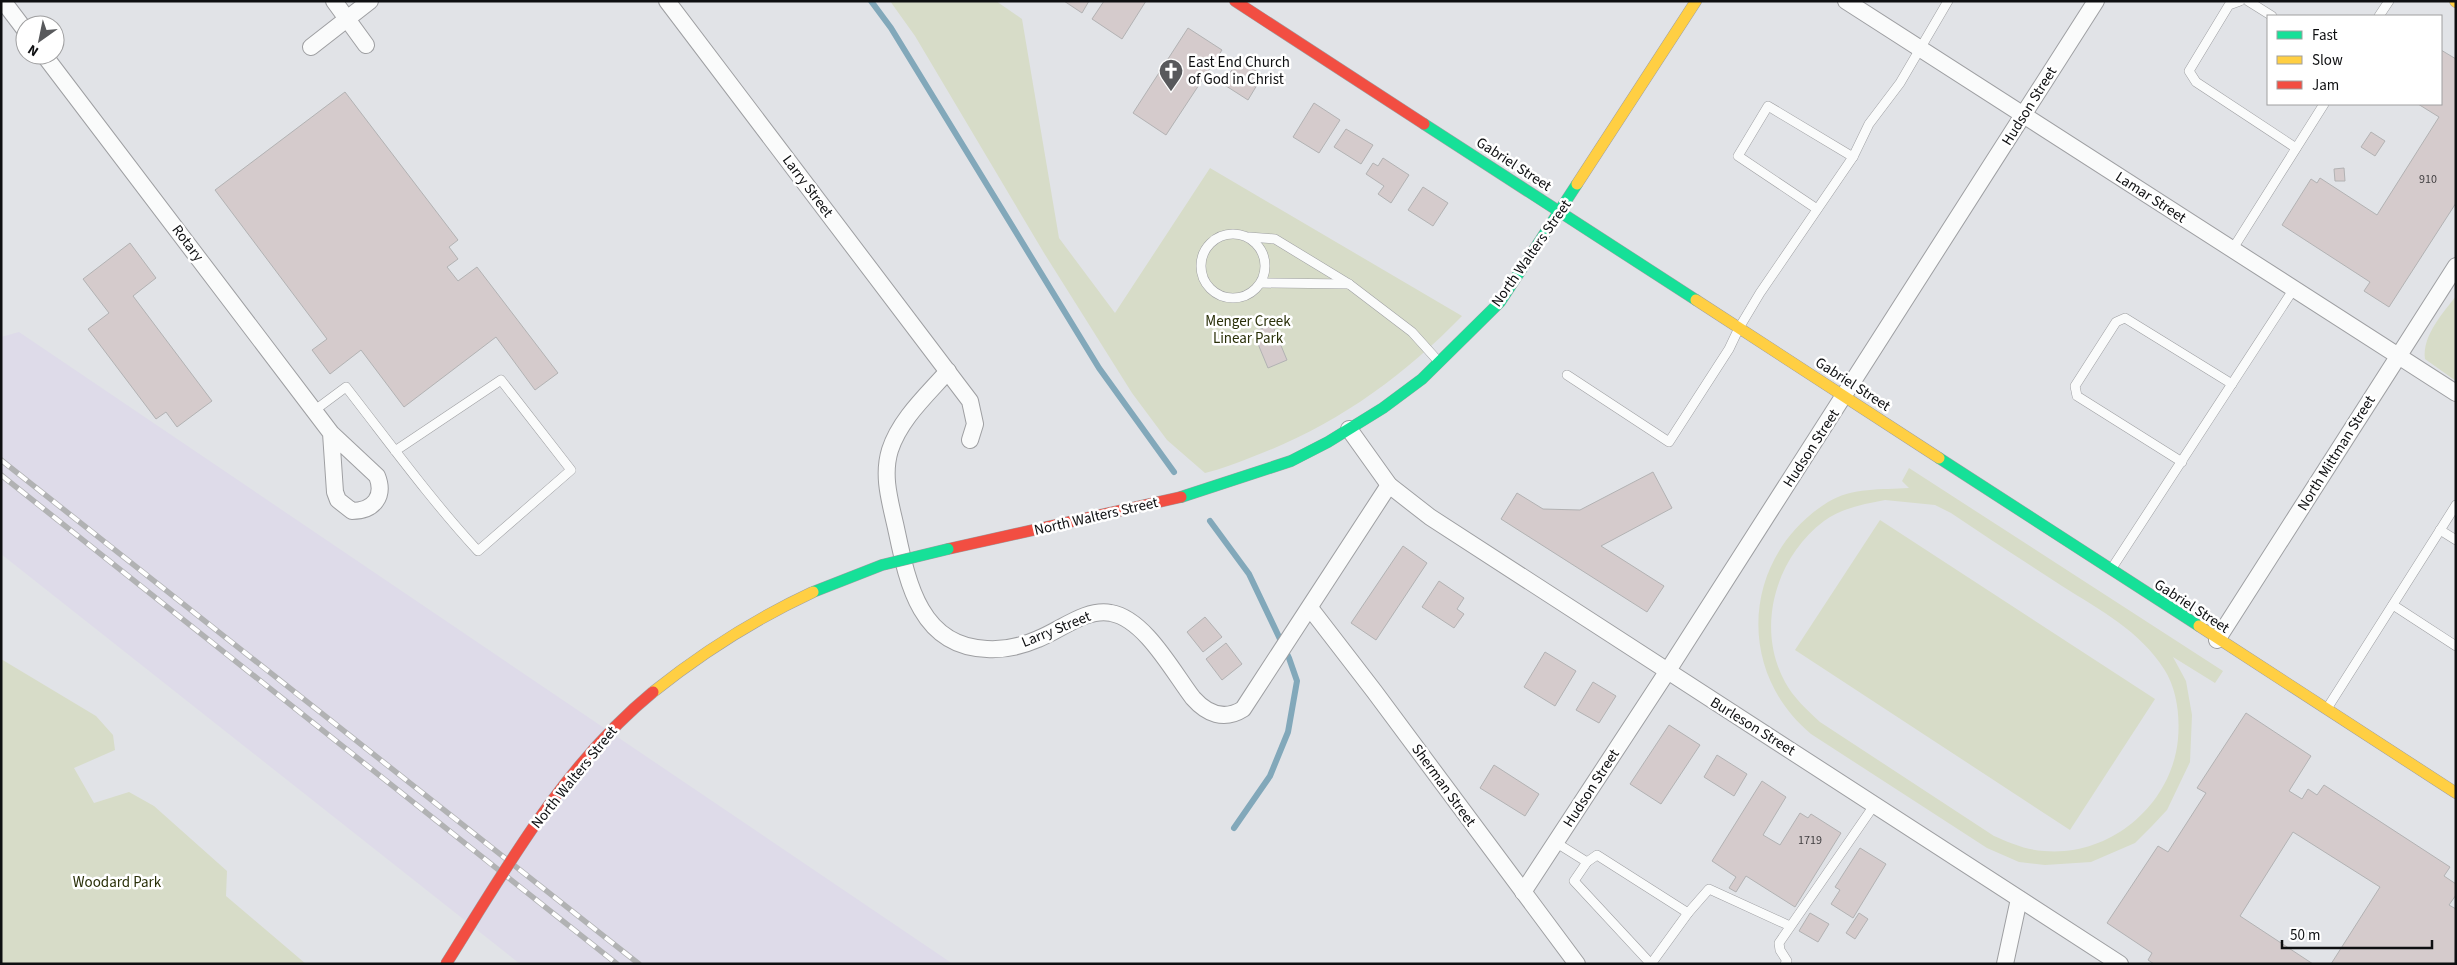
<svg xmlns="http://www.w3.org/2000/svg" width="2457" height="965" viewBox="0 0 2457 965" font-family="'Source Sans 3',sans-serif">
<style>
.industrial{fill:#dedbe9}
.green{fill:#d7dcc8;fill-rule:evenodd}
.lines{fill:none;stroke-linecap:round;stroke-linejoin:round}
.stream{stroke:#82a8ba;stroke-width:6}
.building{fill:#d5cbcc;stroke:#b2b2b3}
.lane-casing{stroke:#9e9fa2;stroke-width:10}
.street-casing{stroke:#9e9fa2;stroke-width:18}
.fast-casing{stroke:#9e9fa2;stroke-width:12}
.slow-casing{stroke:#9e9fa2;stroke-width:12}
.jam-casing{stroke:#9e9fa2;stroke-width:12}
.lane{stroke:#fafbfb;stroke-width:9}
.street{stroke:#fafbfb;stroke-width:16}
.fast{stroke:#16e098;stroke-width:11}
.slow{stroke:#ffcf43;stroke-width:11}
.jam{stroke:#f24e42;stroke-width:11}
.rail-casing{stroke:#b1b2b3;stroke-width:5.5}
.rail{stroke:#fff;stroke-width:4;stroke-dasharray:11;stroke-linecap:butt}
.fast-bridge-casing{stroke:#9e9fa2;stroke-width:12;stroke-linecap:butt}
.slow-bridge-casing{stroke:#9e9fa2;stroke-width:12;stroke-linecap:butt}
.jam-bridge-casing{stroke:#9e9fa2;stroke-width:12;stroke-linecap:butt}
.fast-bridge{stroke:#16e098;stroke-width:11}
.slow-bridge{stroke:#ffcf43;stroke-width:11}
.jam-bridge{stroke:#f24e42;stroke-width:11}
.labels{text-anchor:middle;stroke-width:5;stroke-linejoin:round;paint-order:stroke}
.number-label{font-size:12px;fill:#413f41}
.poi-label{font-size:15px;fill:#0e0f11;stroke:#fff;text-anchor:start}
.street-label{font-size:15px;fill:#0e0f11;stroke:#fff}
.park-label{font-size:15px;fill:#2a3009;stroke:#fff}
</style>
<rect width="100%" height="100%" fill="#e1e3e7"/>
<polygon class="industrial" points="19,332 953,964 520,964 1,554 1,337"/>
<g class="green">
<path d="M890,1h106l26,18 37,219 56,75 95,-145 252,148c-60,62 -129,111 -210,141 -15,6 -31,12 -47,16l-38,-33 -35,-47 -88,-140 -129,-217z"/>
<path d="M2456,296v85l-31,-22c-3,-23 18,-46 31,-63z"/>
<path d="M1909,468l314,203 -8,12 -42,-26 13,24 6,34 -2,47 -23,48 -15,16 -17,17 -44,19 -46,3 -26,-3 -32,-14 -176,-114c-77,-64 -68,-179 17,-232 25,-15 53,-12 81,-14l-7,-7zM1885,500l50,5 16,8c37,25 74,49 111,73 38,24 78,45 102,83 13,20 16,47 14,70 -6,65 -67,118 -134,112 -18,-1 -34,-8 -50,-15l-174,-114c-13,-12 -27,-25 -35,-40 -30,-55 -9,-125 39,-161 17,-13 41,-17 61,-21z"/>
<polygon points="1880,520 2155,699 2070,830 1795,650"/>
<polygon points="1,659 96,716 113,735 115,750 74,768 94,803 129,792 154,806 227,871 226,896 306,964 1,964"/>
</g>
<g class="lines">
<g class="stream">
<polyline points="871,1 891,28 1099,368 1174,472"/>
<polyline points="1210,521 1249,574 1289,658 1297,681 1288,732 1270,776 1234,828"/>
</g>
</g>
<g class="building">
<polygon points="1064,1 1089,1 1082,13"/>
<polygon points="1104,1 1146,1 1122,39 1092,19"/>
<polygon points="1188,28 1222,50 1166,135 1133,113"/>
<polygon points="2441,50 2456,59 2456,203 2389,307 2364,291 2370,282 2282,225 2311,179 2317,183 2320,178 2377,215 2439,117 2418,104 2441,104"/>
<polygon points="1238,60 1263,75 1248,100 1223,84"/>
<polygon points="345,92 458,240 449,247 458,259 447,267 458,281 477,267 558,373 535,390 496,337 404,407 361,350 330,374 312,350 327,339 215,190"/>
<polygon points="1314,103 1340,120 1319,153 1293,137"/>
<polygon points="1346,129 1373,145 1361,164 1334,147"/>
<polygon points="2371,132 2385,141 2375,156 2361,147"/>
<polygon points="1383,158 1409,175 1391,203 1378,194 1384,186 1366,174 1373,163 1378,166"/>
<polygon points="2344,168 2345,181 2335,181 2334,169"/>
<polygon points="1423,187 1448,203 1433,226 1408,210"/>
<polygon points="130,243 156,278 133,296 212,401 177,427 166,412 156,419 88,329 109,313 83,279"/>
<polygon points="1272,324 1287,360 1268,368 1253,332"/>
<polygon points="1653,472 1672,508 1601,546 1664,586 1647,612 1501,519 1517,493 1543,509 1580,510"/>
<polygon points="1403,546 1427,563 1376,640 1351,623"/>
<polygon points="1439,581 1464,598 1457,609 1464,614 1454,628 1422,607"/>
<polygon points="1205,617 1222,637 1203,652 1187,632"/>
<polygon points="1226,643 1242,664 1222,680 1206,659"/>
<polygon points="1545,652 1576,671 1555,706 1524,687"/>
<polygon points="1593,682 1616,696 1599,723 1576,710"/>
<polygon points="2246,713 2311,756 2289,791 2302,799 2308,789 2317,795 2324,785 2450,867 2444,876 2456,884 2456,895 2449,905 2456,909 2455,964 2331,964 2380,887 2293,832 2240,916 2313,964 2154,964 2148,960 2152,953 2107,923 2158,846 2168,852 2206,793 2197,788"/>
<polygon points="1669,725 1700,745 1661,804 1630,784"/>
<polygon points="1717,755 1747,774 1734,796 1704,777"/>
<polygon points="1494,765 1539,794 1525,816 1480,788"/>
<polygon points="1762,781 1786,797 1763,835 1780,845 1800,813 1808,818 1811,814 1841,833 1795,907 1746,876 1736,892 1729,888 1736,877 1712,861"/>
<polygon points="1860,848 1886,864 1853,918 1831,904 1840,890 1835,887"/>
<polygon points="1810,913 1829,924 1818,942 1799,931"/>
<polygon points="1859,913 1868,919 1855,939 1846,933"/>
</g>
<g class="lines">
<defs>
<g id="lane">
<polyline points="2240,1 2229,5 2189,71 2196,82 2296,148"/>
<polyline points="2248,1 2272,16"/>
<polyline points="2379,16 2389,1"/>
<polyline points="1817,209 1738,156 1768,106 1853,157"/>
<circle cx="1233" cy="266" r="32"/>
<polyline points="1249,237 1275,239 1349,284 1412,332 1439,362"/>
<polyline points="2232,250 2324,104"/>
<polyline points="1261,283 1349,284"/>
<polyline points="1567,375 1669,442 1729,349 1739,328 1760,293 1853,157 1869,124 1900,83 1948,1"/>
<path d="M315,410l31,-23c43,55 84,112 132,164l93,-81 -70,-90 -106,71"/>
<polyline points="2182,462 2077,396 2075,386 2116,322 2125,318 2232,384"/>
<polyline points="2440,530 2456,540"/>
<polyline points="2112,568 2293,290"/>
<polyline points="2393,605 2456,646"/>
<polyline points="2328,707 2456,505"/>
<polyline points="1555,842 1587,862"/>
<polyline points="1651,964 1574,881 1587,862 1597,855 1688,913 1709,889 1790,926"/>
<polyline points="1651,964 1688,913"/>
<polyline points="1785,964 1787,961 1780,950 1779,943 1875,804"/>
</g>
<g id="street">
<polyline points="3,1 25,30"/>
<polyline points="334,1 366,45"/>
<polyline points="667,1 970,401 975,424 970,440"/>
<polyline points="1846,1 2456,393"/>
<polyline points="311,47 370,1"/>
<path d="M44,55l287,378 46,43c8,20 -3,35 -25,35l-14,-11 -3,-8 -4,-59"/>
<path d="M948,371c-21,24 -48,48 -58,79 -8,26 0,51 6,78 11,52 23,119 91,121 17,1 35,-3 51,-10 23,-9 48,-31 73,-26 34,6 62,59 82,85 14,16 31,23 50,11l146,-224"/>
<polyline points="1349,429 1389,485 1430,517 2120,964"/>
<polyline points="1310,608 1374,691 1577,964"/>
<polyline points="2217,640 2456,266"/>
<polyline points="1523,892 1667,672 2096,1"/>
<polyline points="2005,964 2019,899"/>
</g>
<g id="fast">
<polyline points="1424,124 1696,300"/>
<polyline points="1939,458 2199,626"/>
<polyline points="1181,497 1291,461 1328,442 1383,408 1422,379 1500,302 1577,184"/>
</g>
<g id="slow">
<polyline points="2455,1 2456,2"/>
<polyline points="1577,184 1696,1"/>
<polyline points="1696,300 1939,458"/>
<polyline points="2199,626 2456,793"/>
</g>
<g id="jam">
<polyline points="1235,1 1424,124"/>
<polyline points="948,549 1181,497"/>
</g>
</defs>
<use href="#lane" class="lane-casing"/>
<use href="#street" class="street-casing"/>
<use href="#fast" class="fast-casing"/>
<use href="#slow" class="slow-casing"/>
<use href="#jam" class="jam-casing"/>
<use href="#lane" class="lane"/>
<use href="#street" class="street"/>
<use href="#fast" class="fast"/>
<use href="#slow" class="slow"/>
<use href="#jam" class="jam"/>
<defs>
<g id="rail">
<polyline points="1,460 639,964"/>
<polyline points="1,475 617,964"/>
</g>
</defs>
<use href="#rail" class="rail-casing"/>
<use href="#rail" class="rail"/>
<defs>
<polyline id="fast-bridge" points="813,592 882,565 948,549"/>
<path id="slow-bridge" d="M653,692c50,-40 102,-73 160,-100"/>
<path id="jam-bridge" d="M446,964c61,-97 117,-198 207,-272"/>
</defs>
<use href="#fast-bridge" class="fast-bridge-casing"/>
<use href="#slow-bridge" class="slow-bridge-casing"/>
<use href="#jam-bridge" class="jam-bridge-casing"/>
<use href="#fast-bridge" class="fast-bridge"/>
<use href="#slow-bridge" class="slow-bridge"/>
<use href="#jam-bridge" class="jam-bridge"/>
</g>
<defs>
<symbol id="church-pin" viewBox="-11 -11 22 30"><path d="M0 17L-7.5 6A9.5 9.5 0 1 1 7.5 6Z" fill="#58595c" stroke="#fff"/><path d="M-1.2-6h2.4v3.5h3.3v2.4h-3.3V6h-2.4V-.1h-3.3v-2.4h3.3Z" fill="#fff"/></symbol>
</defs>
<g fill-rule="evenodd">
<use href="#church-pin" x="1157" y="57" width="28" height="38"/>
</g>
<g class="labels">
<g class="number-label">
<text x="2428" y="183">910</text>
<text x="1810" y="844">1719</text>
</g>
<g class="poi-label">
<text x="1188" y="67">East End Church<tspan x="1188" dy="17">of God in Christ</tspan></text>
</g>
<g class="street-label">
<text transform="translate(2029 106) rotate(-58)" y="5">Hudson Street</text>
<text transform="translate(1514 164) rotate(33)" y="5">Gabriel Street</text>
<text transform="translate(808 186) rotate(53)" y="5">Larry Street</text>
<text transform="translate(2151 197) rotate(33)" y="5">Lamar Street</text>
<text transform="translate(188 243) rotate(53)" y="5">Rotary</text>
<text transform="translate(1531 253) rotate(-55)" y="5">North Walters Street</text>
<text transform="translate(1853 384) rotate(33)" y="5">Gabriel Street</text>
<text transform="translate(1811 448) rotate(-57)" y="5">Hudson Street</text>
<text transform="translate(2336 453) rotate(-58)" y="5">North Mittman Street</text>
<text transform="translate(1096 516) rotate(-13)" y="5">North Walters Street</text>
<text transform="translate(2192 606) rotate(33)" y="5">Gabriel Street</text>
<text transform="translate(1056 629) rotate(-22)" y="5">Larry Street</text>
<text transform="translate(1753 726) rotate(32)" y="5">Burleson Street</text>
<text transform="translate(574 777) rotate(-51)" y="5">North Walters Street</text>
<text transform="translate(1444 785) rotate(54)" y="5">Sherman Street</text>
<text transform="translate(1591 788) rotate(-57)" y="5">Hudson Street</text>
</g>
<g class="park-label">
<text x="1248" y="326">Menger Creek<tspan x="1248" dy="17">Linear Park</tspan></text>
<text x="117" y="887">Woodard Park</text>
</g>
</g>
<rect width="2457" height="965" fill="none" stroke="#0e0f11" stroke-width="5"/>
<rect x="2267" y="15" width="175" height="90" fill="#ffffff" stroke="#9f9fa0"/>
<rect x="2277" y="31" width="25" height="8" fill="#16e098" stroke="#9f9fa0"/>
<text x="2312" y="40" font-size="15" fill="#0e0f11">Fast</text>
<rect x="2277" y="56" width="25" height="8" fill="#ffcf43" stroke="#9f9fa0"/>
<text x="2312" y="65" font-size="15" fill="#0e0f11">Slow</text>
<rect x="2277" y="81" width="25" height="8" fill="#f24e42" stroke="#9f9fa0"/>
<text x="2312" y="90" font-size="15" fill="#0e0f11">Jam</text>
<g transform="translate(40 40) rotate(213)"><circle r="24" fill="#ffffff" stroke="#9f9fa0"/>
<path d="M0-4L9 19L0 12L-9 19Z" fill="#58595c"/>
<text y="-8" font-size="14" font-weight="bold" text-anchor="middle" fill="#0e0f11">N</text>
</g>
<path d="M2282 940v8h150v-8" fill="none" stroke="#0e0f11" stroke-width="2.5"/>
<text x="2290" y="940" font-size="15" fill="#0e0f11" stroke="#ffffff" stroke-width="4" paint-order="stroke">50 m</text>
</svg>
